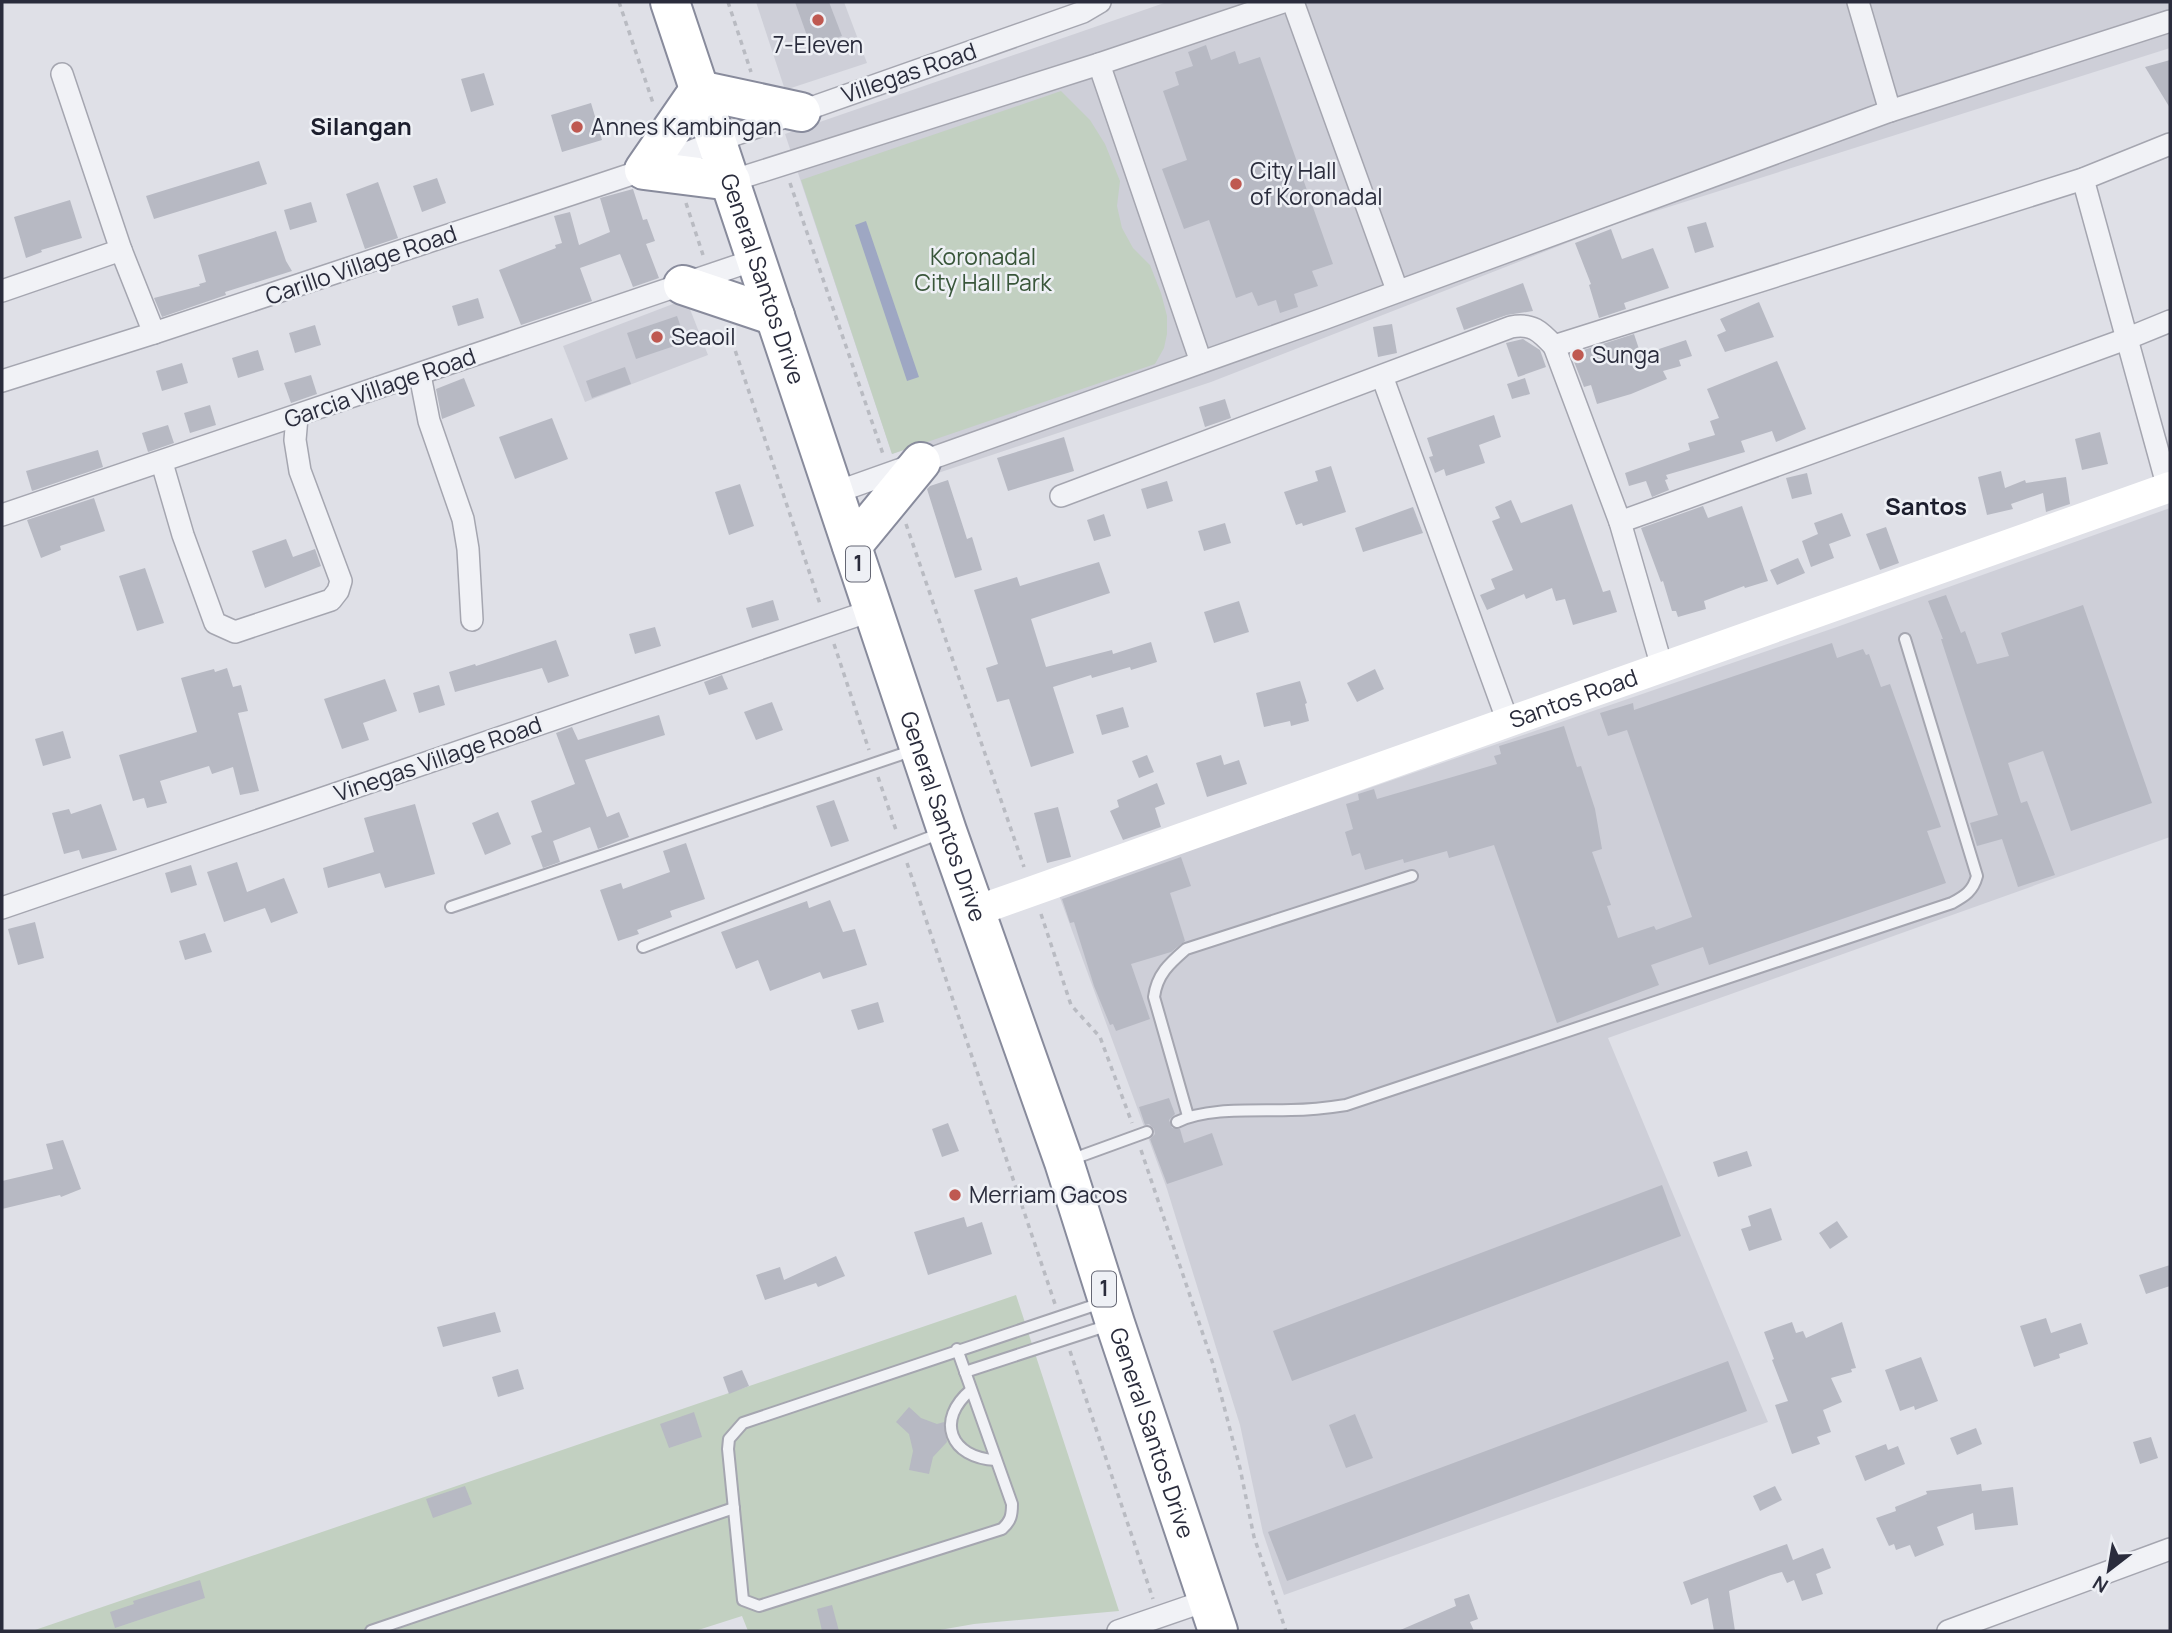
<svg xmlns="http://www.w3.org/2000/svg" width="2172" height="1633" viewBox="0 0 2172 1633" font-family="Manrope,sans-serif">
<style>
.built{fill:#cecfd8}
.green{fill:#c2d0c1}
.water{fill:#9ea7c3}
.building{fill:#b7b9c3}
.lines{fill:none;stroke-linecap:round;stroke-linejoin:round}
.lane-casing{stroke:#a5a6b0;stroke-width:14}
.street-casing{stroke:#a5a6b0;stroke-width:24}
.highway-casing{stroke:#888b9c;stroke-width:42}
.path{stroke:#b9bbc2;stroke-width:3.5;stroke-dasharray:5 5;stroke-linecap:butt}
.lane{stroke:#f1f2f6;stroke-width:10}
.street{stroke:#f1f2f6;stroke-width:21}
.secondary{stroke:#fff;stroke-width:30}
.highway{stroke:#fff;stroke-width:38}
.poi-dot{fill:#bf5951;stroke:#eef0f5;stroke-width:2.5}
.labels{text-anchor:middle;stroke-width:5;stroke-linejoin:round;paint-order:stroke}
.shield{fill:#eef0f5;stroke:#656774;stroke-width:2}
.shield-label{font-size:21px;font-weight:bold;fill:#2a2c3c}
.poi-label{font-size:23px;fill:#2a2c3c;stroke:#eef0f5;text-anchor:start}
.street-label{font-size:23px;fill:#2a2c3c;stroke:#eef0f5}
.park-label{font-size:23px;fill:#39563a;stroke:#eef0f5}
.neighbourhood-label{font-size:24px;font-weight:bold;fill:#1c1e2d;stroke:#eef0f5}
</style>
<rect width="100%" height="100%" fill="#dfe0e7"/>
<g class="built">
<polygon points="756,2 844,2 867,63 785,90"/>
<polygon points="1167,2 2170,2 2170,48 1618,223 1211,382 932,475 920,444 892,454 785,134"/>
<polygon points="686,299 708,355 585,402 563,346"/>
<polygon points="2170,508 2170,837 1608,1038 1768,1422 1284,1595 1263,1533 1240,1425 1167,1189 1059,895 1834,628"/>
</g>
<g class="green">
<polygon points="1061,91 1090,120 1105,144 1120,181 1117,206 1122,228 1133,248 1150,265 1161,293 1167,316 1167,334 1164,348 1155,364 892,454 801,180"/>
<polygon points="1016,1295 1119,1611 974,1624 934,1631 748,1631 742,1616 695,1631 32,1631"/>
</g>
<polygon class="water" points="866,221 919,377 907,381 855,225"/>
<g class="building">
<polygon points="795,2 829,2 842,36 811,47"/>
<polygon points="1206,45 1211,60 1235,51 1239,64 1260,57 1333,264 1312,271 1318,286 1294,294 1298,307 1280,313 1276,300 1258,306 1252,292 1236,298 1209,220 1184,229 1162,169 1187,160 1163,91 1179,85 1175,72 1193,66 1188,52"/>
<polygon points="2170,60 2170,108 2145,67"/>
<polygon points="484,73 494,105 471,112 461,79"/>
<polygon points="591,103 602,140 562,152 551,115"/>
<polygon points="259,161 267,184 154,219 146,196"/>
<polygon points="437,178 446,203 422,212 413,186"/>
<polygon points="378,182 398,238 365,249 346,194"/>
<polygon points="633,189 643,220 647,219 655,241 646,244 659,278 633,287 620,254 580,268 592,301 521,325 499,270 556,248 555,245 562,243 554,216 570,212 579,245 610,232 600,198"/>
<polygon points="70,200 82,238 41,250 42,252 26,258 14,217"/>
<polygon points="311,202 317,222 290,230 284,210"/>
<polygon points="1706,222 1714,247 1695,253 1687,227"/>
<polygon points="1611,229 1622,259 1653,248 1669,288 1624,303 1626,309 1599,318 1589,285 1591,284 1575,243"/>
<polygon points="276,231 286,261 292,271 225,292 226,295 162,317 154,298 200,286 199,284 206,282 198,255"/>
<polygon points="1523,283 1533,311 1507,315 1464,330 1456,308"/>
<polygon points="478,298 484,318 458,326 452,306"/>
<polygon points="1759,302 1774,337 1725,352 1717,335 1726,331 1720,319"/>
<polygon points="677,316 686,342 636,359 627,333"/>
<polygon points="1392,324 1397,353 1378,357 1373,327"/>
<polygon points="315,325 321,345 295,353 289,333"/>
<polygon points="1634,334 1641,355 1686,340 1692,356 1679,360 1681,366 1663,371 1667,379 1631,394 1597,404 1591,385 1584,387 1571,354"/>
<polygon points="1523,339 1540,350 1546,367 1518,377 1506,343"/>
<polygon points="258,350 264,370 238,378 232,358"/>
<polygon points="1777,361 1806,429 1776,442 1772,431 1741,441 1745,452 1666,475 1668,479 1665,480 1669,490 1652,497 1646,481 1629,486 1625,473 1690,450 1688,443 1715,435 1710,421 1719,418 1707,389"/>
<polygon points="182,363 188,383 162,391 156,371"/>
<polygon points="625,367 631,384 592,398 586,381"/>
<polygon points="311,375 317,394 291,403 284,383"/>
<polygon points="464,378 475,406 442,419 436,389"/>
<polygon points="1525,378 1530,394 1512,399 1507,384"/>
<polygon points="1225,399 1231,418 1205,427 1199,407"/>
<polygon points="210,405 216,425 190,433 184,413"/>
<polygon points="1494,415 1501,437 1479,445 1485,463 1446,476 1444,469 1435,473 1429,457 1433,456 1427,438"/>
<polygon points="552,418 568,459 515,479 499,437"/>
<polygon points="168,425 174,443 148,452 142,433"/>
<polygon points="2100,432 2108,464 2082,470 2075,439"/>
<polygon points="1064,437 1074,471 1008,491 997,458"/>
<polygon points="98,450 103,467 32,491 26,471"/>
<polygon points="1331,466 1346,512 1303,526 1302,523 1296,525 1284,492 1318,481 1315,471"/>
<polygon points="2001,471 2005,488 2025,480 2026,483 2066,477 2070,504 2046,512 2043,493 2011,504 2013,509 1987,515 1978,477"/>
<polygon points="1807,473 1812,494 1792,499 1786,478"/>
<polygon points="948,480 967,539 972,537 982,570 955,578 927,489 930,486"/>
<polygon points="1167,481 1173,501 1147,509 1141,489"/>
<polygon points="740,484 754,526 729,535 715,492"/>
<polygon points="94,498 105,531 60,546 61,550 41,558 27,520"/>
<polygon points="1511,500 1521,523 1572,504 1603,592 1610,590 1617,612 1573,625 1565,599 1556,601 1552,588 1526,599 1524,594 1487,610 1480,595 1495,589 1491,579 1513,570 1492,521 1500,518 1495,507"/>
<polygon points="1703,506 1708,518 1742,506 1768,581 1745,588 1744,586 1704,601 1706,609 1678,617 1676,611 1672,611 1663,581 1661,582 1641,528"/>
<polygon points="1413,507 1423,533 1363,552 1355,528"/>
<polygon points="1842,513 1851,536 1829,544 1834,558 1811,567 1802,541 1818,534 1814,523"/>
<polygon points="1104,514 1111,536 1094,541 1087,520"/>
<polygon points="1225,523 1231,543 1204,551 1198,531"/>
<polygon points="1886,527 1899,563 1880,570 1866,534"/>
<polygon points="286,539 293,557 315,549 321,566 265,588 252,551"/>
<polygon points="1798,558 1805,573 1777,585 1770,570"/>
<polygon points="1099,562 1110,593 1031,619 1046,667 1112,650 1113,654 1151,642 1157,662 1131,670 1130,667 1092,678 1091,675 1053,687 1074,753 1031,767 1009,699 997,702 986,668 998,664 974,590 1017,577 1020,586"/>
<polygon points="145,568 164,623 137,631 119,576"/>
<polygon points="1946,595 1961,633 1965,631 1977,664 2009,656 2001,633 2083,605 2152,803 2071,831 2043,751 2008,763 2021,803 2027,801 2055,875 2018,887 2002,839 1977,846 1970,823 1998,815 1941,639 1943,639 1928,601"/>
<polygon points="773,600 779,620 752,628 746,608"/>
<polygon points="1239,601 1249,632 1214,643 1204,612"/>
<polygon points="655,627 661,646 635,654 629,634"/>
<polygon points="556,640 569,676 548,683 542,668 455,692 449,672 475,664 476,666"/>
<polygon points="1832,643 1837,658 1863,649 1866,655 1869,654 1881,687 1890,684 1941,827 1927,831 1946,883 1709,965 1703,947 1651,965 1659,985 1557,1023 1494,845 1449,858 1447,851 1404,863 1403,859 1365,870 1360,853 1352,856 1345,832 1353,829 1346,804 1359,800 1358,794 1374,789 1377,799 1497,764 1494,756 1501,754 1499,746 1564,726 1577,767 1581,766 1595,809 1602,849 1592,852 1611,905 1607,906 1618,938 1654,926 1656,930 1692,917 1627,730 1608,736 1600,713 1633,703 1634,710"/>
<polygon points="227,668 233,687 241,685 248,711 238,713 259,791 240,795 233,767 212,774 209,766 160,781 167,803 147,808 144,798 133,801 119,755 197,732 181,678 214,669 215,672"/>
<polygon points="1375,669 1384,689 1357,702 1347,683"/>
<polygon points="722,675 728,689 709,695 704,682"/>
<polygon points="385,679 397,711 363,723 369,740 342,749 324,699"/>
<polygon points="1300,681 1307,703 1305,704 1309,721 1291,726 1290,721 1264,727 1256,693"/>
<polygon points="439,685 445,705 419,713 413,693"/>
<polygon points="772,702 783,730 756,740 744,712"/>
<polygon points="1123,707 1129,727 1102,735 1096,715"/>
<polygon points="659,715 665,735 585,760 607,817 619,812 629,837 598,849 590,827 553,841 560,862 543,868 531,836 542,832 531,801 575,784 556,733 572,727 578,740"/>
<polygon points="63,731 71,758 43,766 35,739"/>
<polygon points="1147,755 1154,772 1139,778 1132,761"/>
<polygon points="1221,755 1224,765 1239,760 1247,784 1207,797 1196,763"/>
<polygon points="1157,783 1165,804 1155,808 1161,827 1123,840 1110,811 1119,807 1117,800"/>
<polygon points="834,800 849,841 831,847 816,806"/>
<polygon points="101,804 117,850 82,859 79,850 64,854 52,813 69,809 71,814"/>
<polygon points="415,804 435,874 385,888 380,873 328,888 323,868 374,852 364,818"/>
<polygon points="1058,807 1071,857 1047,863 1034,813"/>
<polygon points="498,812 511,844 485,855 472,823"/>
<polygon points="686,843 705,899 670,911 672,917 637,930 639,934 618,941 600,890 621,883 623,889 670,872 663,851"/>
<polygon points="1181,857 1191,886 1170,893 1185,941 1171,952 1131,964 1150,1019 1116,1031 1113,1024 1110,1025 1094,986 1074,922 1070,923 1062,899"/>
<polygon points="237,862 247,892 284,878 298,913 271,923 265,908 224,922 207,872"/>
<polygon points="191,865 197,885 171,893 165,873"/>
<polygon points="830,900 843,932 855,929 867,965 823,979 820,972 770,991 758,960 736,969 721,932 807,901 809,908"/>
<polygon points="35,922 44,958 18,965 8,929"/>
<polygon points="205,933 212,952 185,960 179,941"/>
<polygon points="878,1002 884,1022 858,1030 851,1010"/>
<polygon points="1169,1098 1175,1114 1169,1120 1172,1128 1180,1129 1184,1143 1212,1133 1223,1165 1167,1184 1150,1139 1155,1134 1154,1129 1149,1124 1145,1125 1139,1107"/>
<polygon points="948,1123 959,1151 942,1157 932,1129"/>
<polygon points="63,1140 81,1189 61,1197 60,1195 2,1209 2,1181 53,1169 46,1144"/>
<polygon points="1747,1151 1752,1166 1718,1177 1713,1162"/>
<polygon points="1662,1185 1681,1236 1292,1381 1273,1331"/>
<polygon points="1771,1208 1782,1240 1749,1251 1741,1229 1751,1226 1748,1216"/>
<polygon points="964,1217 967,1227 982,1222 992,1254 928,1275 914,1232"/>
<polygon points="1837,1221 1848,1237 1830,1249 1819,1233"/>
<polygon points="836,1256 845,1276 818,1287 816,1283 765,1300 756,1275 780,1267 784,1280"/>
<polygon points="2170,1265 2170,1286 2146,1294 2139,1275"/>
<polygon points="495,1312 501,1332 443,1347 437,1327"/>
<polygon points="2046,1318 2051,1333 2081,1323 2088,1344 2059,1354 2060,1358 2034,1367 2020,1326"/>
<polygon points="1792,1322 1796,1333 1803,1331 1806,1338 1842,1322 1856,1368 1851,1369 1852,1372 1831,1378 1842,1402 1823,1410 1831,1432 1817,1437 1820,1444 1792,1454 1775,1405 1788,1401 1772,1360 1774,1359 1764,1332"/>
<polygon points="1921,1357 1938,1401 1915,1410 1914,1406 1900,1411 1885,1370"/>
<polygon points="1728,1361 1747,1411 1287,1581 1268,1532"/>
<polygon points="518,1369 524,1389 498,1397 492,1377"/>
<polygon points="742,1370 749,1386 729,1394 723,1377"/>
<polygon points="909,1407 921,1418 937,1424 944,1422 947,1442 933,1457 929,1474 909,1470 913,1451 909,1434 896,1422"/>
<polygon points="694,1412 702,1437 669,1448 660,1424"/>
<polygon points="1355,1414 1373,1458 1346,1468 1329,1425"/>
<polygon points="1976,1428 1982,1444 1957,1455 1950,1438"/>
<polygon points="2151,1437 2158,1458 2140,1464 2133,1442"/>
<polygon points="1886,1444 1888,1450 1898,1446 1905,1464 1865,1481 1855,1456"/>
<polygon points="1981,1484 1982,1491 2013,1487 2018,1525 1975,1530 1973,1513 1937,1527 1944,1545 1915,1557 1910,1545 1896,1550 1894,1544 1889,1546 1876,1518 1896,1511 1895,1507 1927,1494 1926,1491"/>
<polygon points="465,1486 472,1504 433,1518 426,1499"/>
<polygon points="1775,1486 1782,1500 1760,1511 1753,1496"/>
<polygon points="1787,1544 1793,1560 1823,1548 1831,1568 1816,1574 1823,1594 1802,1601 1794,1580 1787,1583 1782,1572 1771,1575 1729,1591 1735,1631 1714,1631 1708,1598 1691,1605 1683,1582"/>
<polygon points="200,1580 205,1598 115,1628 110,1612 134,1604 133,1601"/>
<polygon points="1469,1594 1478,1619 1470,1622 1474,1631 1398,1631 1456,1606 1454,1599"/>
<polygon points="832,1605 839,1631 822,1631 817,1609"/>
</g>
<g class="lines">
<defs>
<g id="lane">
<polyline points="451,907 914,750"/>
<polyline points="643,947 941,833"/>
<path d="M1188,1116l-34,-119c3,-23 16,-34 32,-48l226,-73"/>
<path d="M1177,1122c30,-15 80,-11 114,-12 19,0 36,-2 55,-5l606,-202c13,-7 21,-12 25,-27l-72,-237"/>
<polyline points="1070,1160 1147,1132"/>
<path d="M957,1349l55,155c0,11 -1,17 -10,25l-243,77 -16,-6 -15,-151 1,-10 14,-16 358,-120"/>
<polyline points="965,1372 1109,1325"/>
<path d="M971,1390c-36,30 -21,68 25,70"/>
<polyline points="371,1631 734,1508"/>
</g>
<g id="street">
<polyline points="1293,2 1397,290"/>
<polyline points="1858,2 1890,111"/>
<polyline points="1099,64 1201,362"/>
<polyline points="62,74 121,250 154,333"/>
<polyline points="2083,179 2168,488"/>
<polyline points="731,181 1099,64 1283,2"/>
<polyline points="2,291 121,250"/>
<polyline points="420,375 429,421 463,519 468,549 472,620"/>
<polyline points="1382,376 1508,722"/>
<polyline points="2,381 154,333 644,170 717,141 1083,12 1100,2"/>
<polyline points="162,463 183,535 215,623 235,632 331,600 338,591 341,581 300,471 295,440 297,417"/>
<polyline points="834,493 1323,319 1890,111 2170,21"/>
<path d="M1061,496l450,-169c21,-4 29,4 43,19"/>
<polyline points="2,515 757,259"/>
<polyline points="1620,522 2126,339 2170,321"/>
<polyline points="1662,667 1620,522 1554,346 2083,179 2170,144"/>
<polyline points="2,908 873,610"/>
<polyline points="1118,1631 1208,1600"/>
<polyline points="1948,1631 2170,1549"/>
</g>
<g id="highway">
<path id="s2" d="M670,2l277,829 117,331 51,161 103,308"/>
<polyline points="699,90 644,170 731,181"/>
<polyline points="699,90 801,112"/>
<polyline points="683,285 775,316"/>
<polyline points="852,546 921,462"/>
</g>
</defs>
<use href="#lane" class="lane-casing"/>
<use href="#street" class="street-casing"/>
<use href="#highway" class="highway-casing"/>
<g class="path">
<polyline points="619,2 654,106"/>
<polyline points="728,2 751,72"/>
<polyline points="790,183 883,454"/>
<polyline points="686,203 703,255"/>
<polyline points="729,332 821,607"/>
<polyline points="906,524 1024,867"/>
<polyline points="834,644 869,750"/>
<polyline points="878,777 897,833"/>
<polyline points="907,863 1055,1304"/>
<polyline points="1041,914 1071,1005 1100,1037 1132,1123"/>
<polyline points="1141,1150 1213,1364 1240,1468 1254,1537 1286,1631"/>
<polyline points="1070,1351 1153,1599"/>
</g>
<use href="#lane" class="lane"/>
<use href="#street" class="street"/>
<path class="secondary" id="s1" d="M976,911l1194,-424"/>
<use href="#highway" class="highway"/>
</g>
<g class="poi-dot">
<circle cx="818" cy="20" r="7"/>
<circle cx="577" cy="127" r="7"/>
<circle cx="1236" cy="184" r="7"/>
<circle cx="657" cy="337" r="7"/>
<circle cx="1578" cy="355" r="7"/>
<circle cx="955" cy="1195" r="7"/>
</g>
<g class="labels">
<g class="shield">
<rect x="846" y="546.5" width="24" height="35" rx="5"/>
<rect x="1092" y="1271.5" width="24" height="35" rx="5"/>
</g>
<g class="shield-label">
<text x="858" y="571">1</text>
<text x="1104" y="1296">1</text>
</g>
<g class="poi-label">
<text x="818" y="53" text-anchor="middle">7-Eleven</text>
<text x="591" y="135">Annes Kambingan</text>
<text x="1250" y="179">City Hall<tspan x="1250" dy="26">of Koronadal</tspan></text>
<text x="671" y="345">Seaoil</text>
<text x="1592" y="363">Sunga</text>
<text x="969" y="1203">Merriam Gacos</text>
</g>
<g class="street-label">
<text transform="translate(909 73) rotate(-19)" y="8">Villegas Road</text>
<text transform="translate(361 265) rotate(-19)" y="8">Carillo Village Road</text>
<text dy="8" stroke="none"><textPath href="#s2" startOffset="292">General Santos Drive</textPath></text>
<text transform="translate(380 388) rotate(-19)" y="8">Garcia Village Road</text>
<text dy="8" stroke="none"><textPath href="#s1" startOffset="634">Santos Road</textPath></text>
<text transform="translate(438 759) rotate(-19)" y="8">Vinegas Village Road</text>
<text dy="8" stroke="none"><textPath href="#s2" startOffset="859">General Santos Drive</textPath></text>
<text dy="8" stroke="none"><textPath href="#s2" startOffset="1510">General Santos Drive</textPath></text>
</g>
<g class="park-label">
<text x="983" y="265">Koronadal<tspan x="983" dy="26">City Hall Park</tspan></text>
</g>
<g class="neighbourhood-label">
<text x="361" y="135">Silangan</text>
<text x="1926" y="515">Santos</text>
</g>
</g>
<rect width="2172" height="1633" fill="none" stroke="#2a2c3c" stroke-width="7"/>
<g transform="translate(2109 1570) rotate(211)" stroke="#eef0f5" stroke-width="5" paint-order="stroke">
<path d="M0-5L12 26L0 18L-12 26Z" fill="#2a2c3c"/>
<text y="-10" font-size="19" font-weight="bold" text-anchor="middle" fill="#2a2c3c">N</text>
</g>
</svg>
